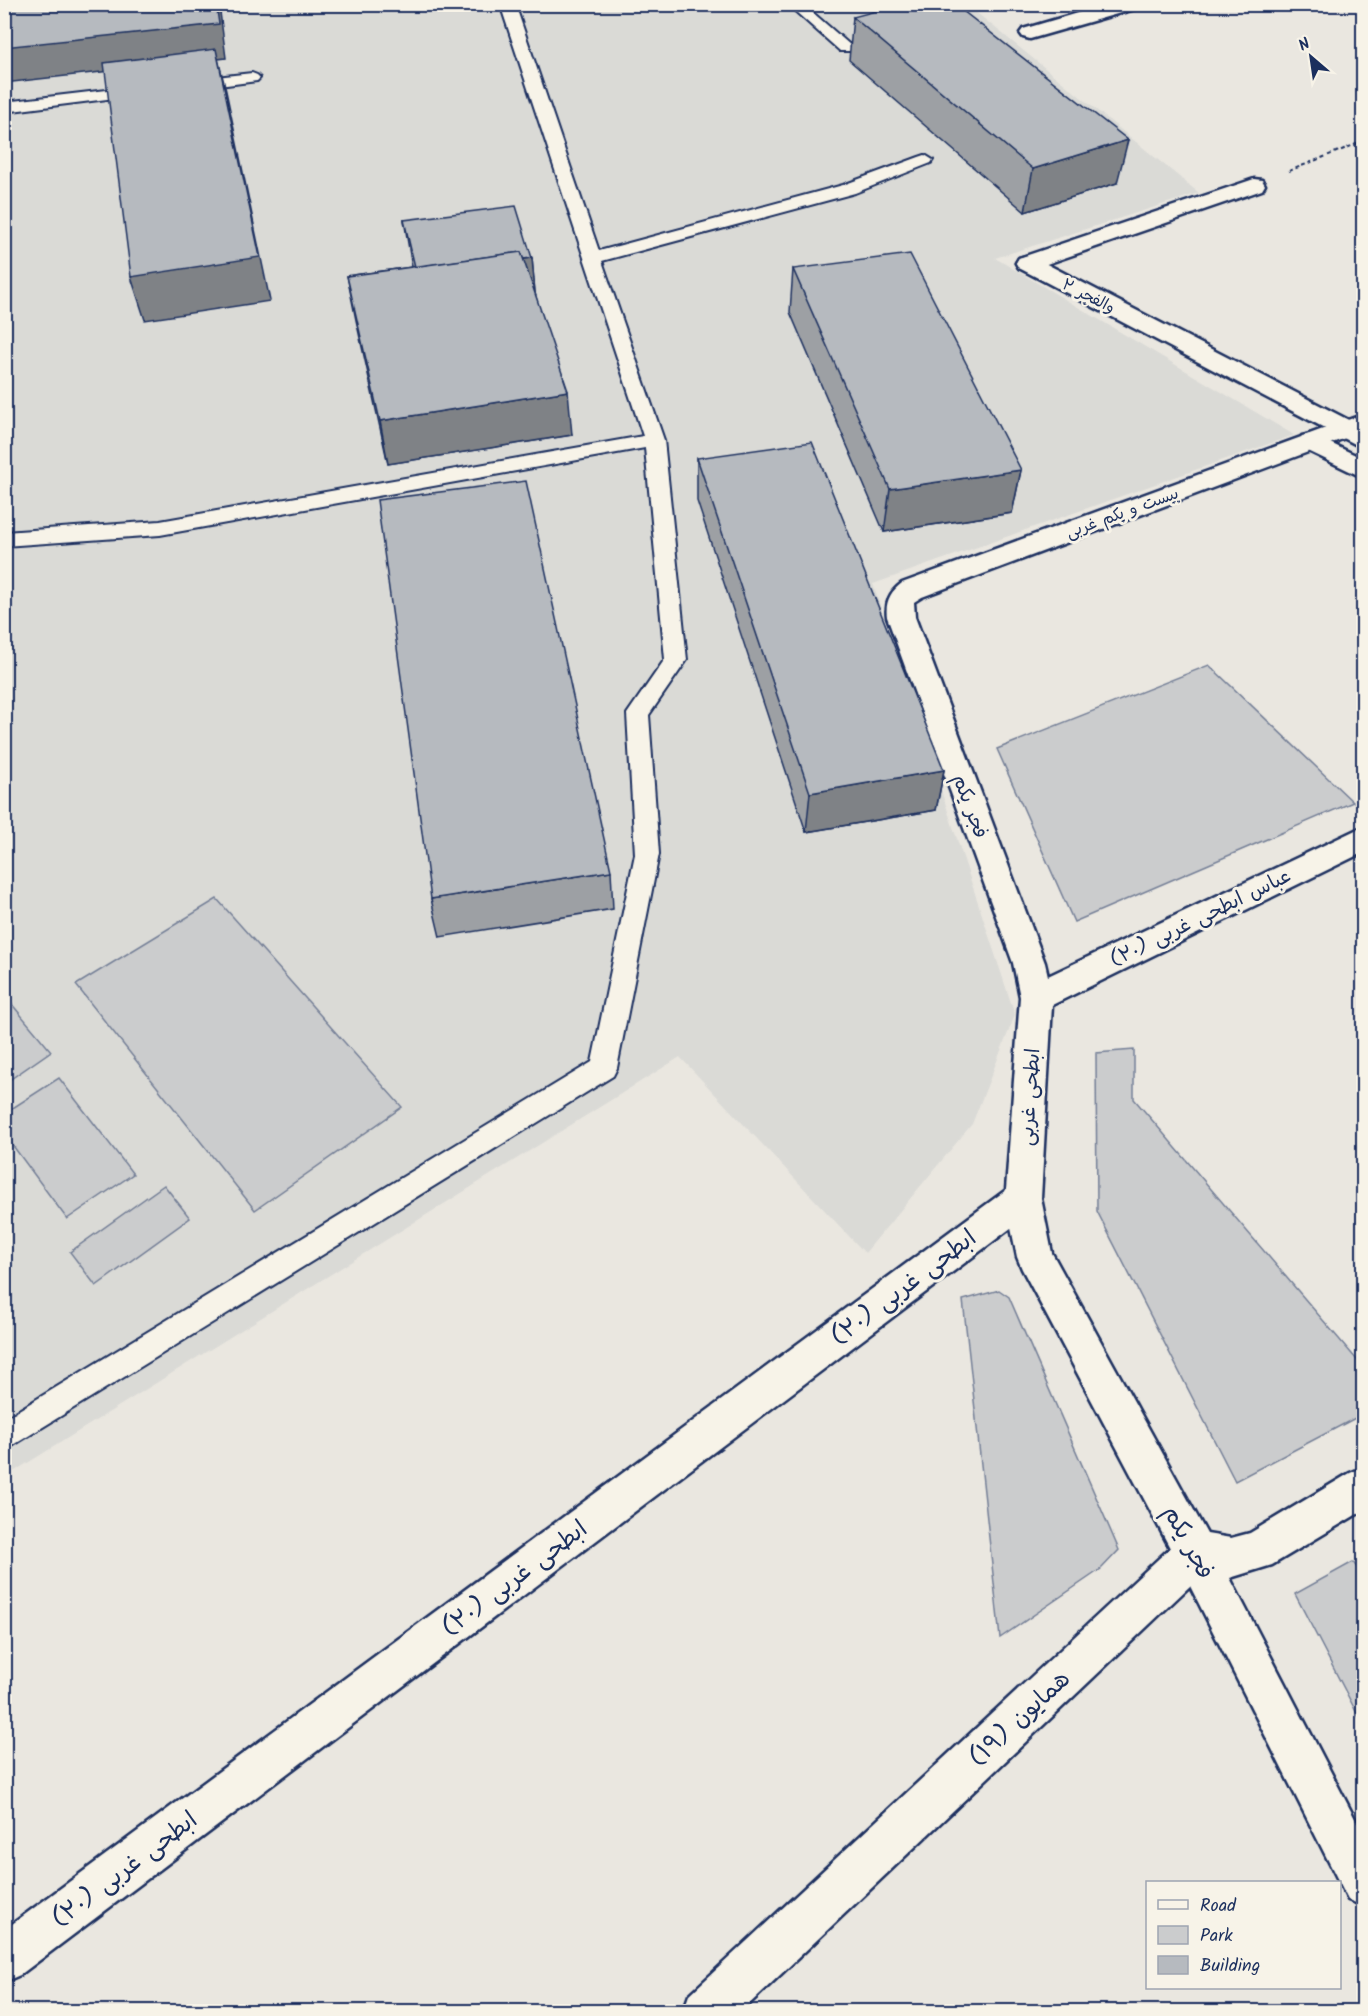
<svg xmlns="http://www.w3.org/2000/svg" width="1368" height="2016" viewBox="0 0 1368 2016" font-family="Kalam,'Playpen Sans Arabic',sans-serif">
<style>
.built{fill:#dadad6}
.green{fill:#cbcccd;stroke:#737e96;stroke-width:1.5}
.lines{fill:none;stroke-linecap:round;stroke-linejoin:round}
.service-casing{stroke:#1b2f5e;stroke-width:4}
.minor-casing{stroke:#1b2f5e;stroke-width:5}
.tertiary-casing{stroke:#1b2f5e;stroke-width:5}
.path{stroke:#1b2f5e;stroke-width:2;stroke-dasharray:4 3;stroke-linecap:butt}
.service{fill:#f7f3e8;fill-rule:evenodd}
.minor{fill:#f7f3e8;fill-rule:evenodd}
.tertiary{fill:#f7f3e8;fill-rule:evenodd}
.wall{fill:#9da0a4;stroke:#1b2f5e;stroke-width:1.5}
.shaded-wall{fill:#7f8286;stroke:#1b2f5e;stroke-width:1.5}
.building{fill:#b6babf;stroke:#1b2f5e;stroke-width:1.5}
.labels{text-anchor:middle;stroke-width:6;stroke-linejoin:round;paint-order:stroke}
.far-street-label{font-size:16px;fill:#1b2f5e;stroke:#f7f3e8}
.street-label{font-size:20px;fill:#1b2f5e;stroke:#f7f3e8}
.near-street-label{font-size:24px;fill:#1b2f5e;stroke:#f7f3e8}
</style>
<rect width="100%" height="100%" fill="#eae7e0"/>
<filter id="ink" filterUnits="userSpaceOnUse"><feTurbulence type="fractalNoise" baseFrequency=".0167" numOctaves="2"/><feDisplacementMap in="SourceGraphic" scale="12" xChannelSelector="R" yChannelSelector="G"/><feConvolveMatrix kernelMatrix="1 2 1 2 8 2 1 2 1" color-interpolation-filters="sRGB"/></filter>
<g filter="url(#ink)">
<polygon class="built" points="5,5 967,5 1199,193 995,258 1294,435 873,584 1015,1015 972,1124 865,1253 680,1057 5,1477"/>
<g class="green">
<polygon points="1209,665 1353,802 1074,922 997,749"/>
<polygon points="217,899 402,1107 255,1210 76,985"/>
<polygon points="5,996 51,1051 5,1083 4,1083"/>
<polygon points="1134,1050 1134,1099 1363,1367 1363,1414 1235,1481 1097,1211 1096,1053"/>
<polygon points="59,1078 133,1174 67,1219 5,1135 5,1113"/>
<polygon points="164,1185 190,1218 96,1286 70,1252"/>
<polygon points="999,1290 1009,1297 1119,1550 1101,1569 1000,1638 963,1300"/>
<polygon points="1353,1562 1363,1576 1363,1725 1295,1594"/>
</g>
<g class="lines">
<defs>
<g id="service">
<polygon points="500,4 515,4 599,251 843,185 919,157 925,155 933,160 931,163 855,193 602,261 664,440 687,660 649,715 659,854 617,1068 613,1076 4,1451 4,1419 592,1062 635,854 627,714 665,659 645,448 160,535 4,546 4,532 160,521 643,436"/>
<polygon points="787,4 803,4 850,45 853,48 850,51 840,51"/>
<polygon points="252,73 257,75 260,78 257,81 189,90 181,85 189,80"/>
<polygon points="141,86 147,88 149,91 147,94 4,112 4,102"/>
</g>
<g id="minor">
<polygon points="1108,4 1140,4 1138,8 1030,39 1023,37 1020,33 1023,29"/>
<polygon points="1254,179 1262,180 1265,185 1262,190 1035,268 1027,270 1019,268 1016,263 1019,258"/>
<path d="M1364,414v17l-442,166 -8,5 1,15 130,346 3,13 316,-150v26l-312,153 -11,193 11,55 155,281 24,4 19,-5 100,-60 14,-6v43l-92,55 -42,13 134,258v70l-16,-6 -158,-314 -449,426h-58l6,-17 481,-447 -148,-279 -5,-12 -6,-29 -991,747 -16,7v-52l1002,-740 14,-193 -7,-34 -126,-346c-2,-15 3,-25 15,-34z"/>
</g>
<g id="tertiary">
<polygon points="1027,256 1035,258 1364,428 1364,446 1355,444 1019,268 1016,263 1019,258"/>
<polygon points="1311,434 1364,459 1364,478 1302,448 1298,442 1302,436"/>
</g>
</defs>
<use href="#service" class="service-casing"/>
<use href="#minor" class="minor-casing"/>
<use href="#tertiary" class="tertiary-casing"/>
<polyline class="path" points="1289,171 1364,141"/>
<use href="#service" class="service"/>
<use href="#minor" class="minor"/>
<use href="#tertiary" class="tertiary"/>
</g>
<g class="wall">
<polygon points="853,17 1117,183 1025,212 849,60"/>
<polygon points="404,220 532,258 535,293 572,435 388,464 356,320 347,276 412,267"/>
<polygon points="793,269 1021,470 1012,513 884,532 790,312"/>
<polygon points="697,458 944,770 936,810 806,832 697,501"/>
<polygon points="611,871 613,909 440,937 431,899"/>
</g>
<g class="shaded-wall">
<polygon points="216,4 219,4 220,12 226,58 218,59 226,91 270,301 145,320 131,277 218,59 4,83 4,47"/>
<polygon points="1128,140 1117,183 1025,212 1033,169"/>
<polygon points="532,258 535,292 422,308 416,273"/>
<polygon points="568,391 572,435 388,464 380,421"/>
<polygon points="1021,470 1012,513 884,532 890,489"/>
<polygon points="944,770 936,810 806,832 810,793"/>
</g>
<g class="building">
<polygon points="4,4 216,4 219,24 4,47"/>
<polygon points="902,4 954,4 1128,140 1033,169 853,17"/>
<polygon points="216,49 260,257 131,277 104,63"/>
<polygon points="516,206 532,258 523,259 521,252 415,267 404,220"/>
<polygon points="521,252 568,391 380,421 347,276"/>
<polygon points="910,254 1021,470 890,489 793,269"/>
<polygon points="812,442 944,770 810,793 697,458"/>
<polygon points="526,481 611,871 431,899 377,500"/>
</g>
</g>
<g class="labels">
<g class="far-street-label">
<text transform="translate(1089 295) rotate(27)" y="6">والفجر ۲</text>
<text transform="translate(1122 512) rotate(-20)" y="6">بیست و یکم غربی</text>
</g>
<g class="street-label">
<text transform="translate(971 806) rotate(70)" y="7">فجر یکم</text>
<text transform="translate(1200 917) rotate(-26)" y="7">عباس ابطحی غربی (۲۰)</text>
<text transform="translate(1029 1097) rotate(-86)" y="7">ابطحی غربی</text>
</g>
<g class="near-street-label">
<text transform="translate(903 1287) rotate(-37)" y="8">ابطحی غربی (۲۰)</text>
<text transform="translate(1189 1542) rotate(62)" y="8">فجر یکم</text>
<text transform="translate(514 1578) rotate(-37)" y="8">ابطحی غربی (۲۰)</text>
<text transform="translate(1019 1718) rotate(-43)" y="8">همایون (۱۹)</text>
<text transform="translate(124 1869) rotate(-37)" y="8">ابطحی غربی (۲۰)</text>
</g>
</g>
<rect width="1368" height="2016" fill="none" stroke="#f7f3e8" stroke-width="24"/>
<rect x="12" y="12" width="1344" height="1992" fill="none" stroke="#1b2f5e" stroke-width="2" filter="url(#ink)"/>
<rect x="1146" y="1881" width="195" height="108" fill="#f7f3e8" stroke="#9fa5b1" stroke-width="1.5"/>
<rect x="1158" y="1900" width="30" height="9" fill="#f7f3e8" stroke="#9fa5b1" stroke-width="1.5"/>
<text x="1200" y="1911" font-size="18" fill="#1b2f5e">Road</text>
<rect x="1158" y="1926" width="30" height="18" fill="#cbcccd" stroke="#9fa5b1" stroke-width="1.5"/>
<text x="1200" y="1941" font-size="18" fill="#1b2f5e">Park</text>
<rect x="1158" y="1956" width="30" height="18" fill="#b6babf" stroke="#9fa5b1" stroke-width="1.5"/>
<text x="1200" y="1971" font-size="18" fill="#1b2f5e">Building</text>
<g transform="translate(1311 57) rotate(331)" stroke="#f7f3e8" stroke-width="4.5" paint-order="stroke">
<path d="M0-4.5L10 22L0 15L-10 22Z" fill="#1b2f5e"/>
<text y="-9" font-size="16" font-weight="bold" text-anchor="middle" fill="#1b2f5e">N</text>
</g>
</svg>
